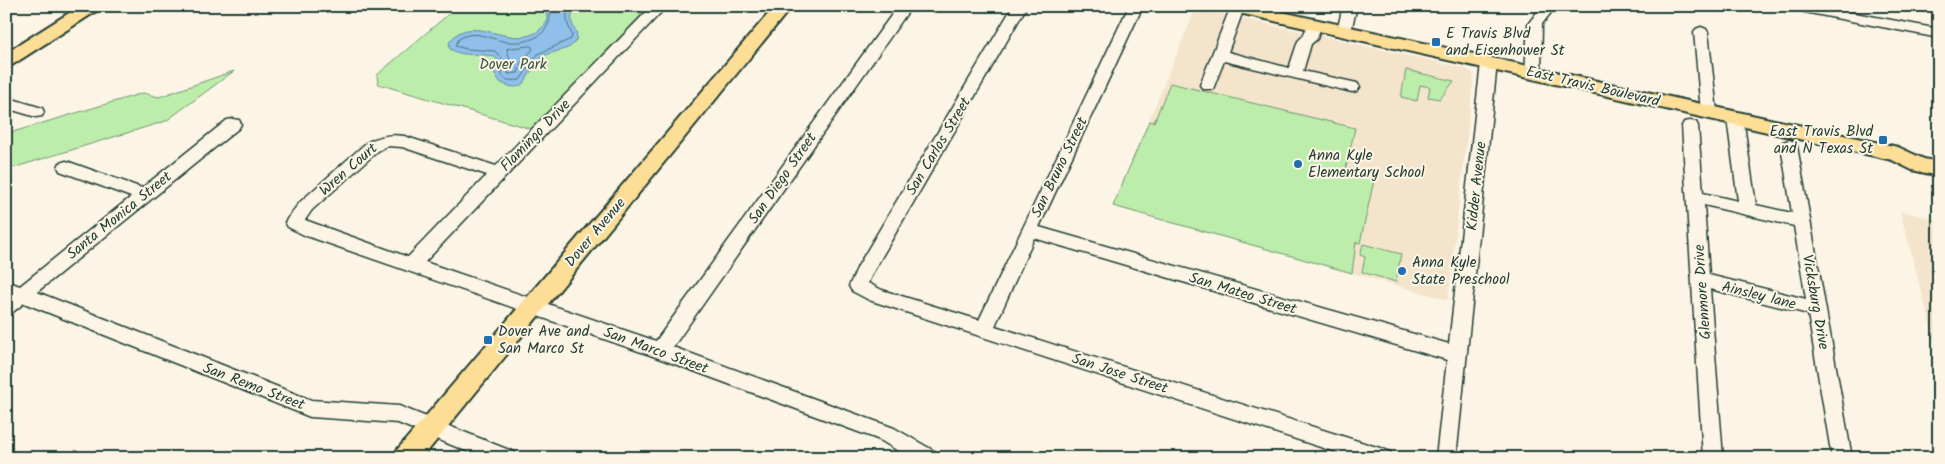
<svg xmlns="http://www.w3.org/2000/svg" width="1945" height="464" viewBox="0 0 1945 464" font-family="Kalam,sans-serif">
<style>
.built{fill:#f4e4cc}
.green{fill:#bdedab;stroke:#6e9570}
.water{fill:#8fbfea;stroke:#628ba1}
.lines{fill:none;stroke-linecap:round;stroke-linejoin:round}
.shore{stroke:#4c717d;stroke-width:1}
.minor-casing{stroke:#1f3d34;stroke-width:3}
.major-casing{stroke:#1f3d34;stroke-width:4}
.minor{fill:#fcf5e5;fill-rule:evenodd}
.major{fill:#fdde96;fill-rule:evenodd}
.poi-dot{fill:#1f6fb2;stroke:#fcf5e5;stroke-width:2}
.labels{text-anchor:middle;stroke-width:4;stroke-linejoin:round;paint-order:stroke}
.poi-label{font-size:15px;fill:#1f3d34;stroke:#fcf5e5;text-anchor:start}
.park-label{font-size:15px;fill:#375746;stroke:#fcf5e5}
.street-label{font-size:15px;fill:#1f3d34;stroke:#fcf5e5}
</style>
<rect width="100%" height="100%" fill="#fcf5e5"/>
<filter id="ink" filterUnits="userSpaceOnUse"><feTurbulence type="fractalNoise" baseFrequency=".02" numOctaves="2"/><feDisplacementMap in="SourceGraphic" scale="10" xChannelSelector="R" yChannelSelector="G"/><feConvolveMatrix kernelMatrix="1 2 1 2 8 2 1 2 1" color-interpolation-filters="sRGB"/></filter>
<g filter="url(#ink)">
<g class="built">
<polygon points="1196,8 1464,68 1474,74 1448,300 1113,206"/>
<polygon points="1900,211 1939,220 1939,357"/>
</g>
<g class="green">
<polygon points="458,6 650,6 531,129 378,84 377,75"/>
<polygon points="1406,70 1454,81 1440,99 1428,97 1430,87 1420,85 1417,101 1401,97"/>
<polygon points="234,71 166,121 6,170 6,134 143,93 159,97"/>
<polygon points="1170,83 1355,128 1346,168 1375,176 1360,243 1356,242 1352,273 1113,206 1149,121 1154,122"/>
<polygon points="1363,244 1401,254 1396,282 1362,272 1365,257 1360,255"/>
</g>
<path class="water" d="M546,6l26,1c1,5 -1,10 0,15 1,7 7,11 4,18 -5,12 -24,10 -34,17 -16,11 -13,42 -42,25l-6,-10 5,-10 -4,-5c-15,-5 -31,1 -45,-8l-1,-6c23,-37 70,18 98,-21z"/>
<g class="lines">
<g class="shore">
<path d="M550,6c4,27 -17,38 -42,36 -17,-2 -33,-14 -49,-3l-4,7 12,3 28,2 8,9c-4,17 -1,22 17,20l18,-26 33,-15 1,-4 -5,-13v-16"/>
<polygon points="531,46 533,49 521,63 518,73 508,74 510,60 507,49"/>
</g>
<defs>
<g id="minor">
<path d="M652,6h15l-242,256 231,79 242,-335h14l-239,341 221,81 42,24 3,6h-29l-30,-18 -227,-84 -349,-121 -16,-8 -3,-5 15,-20 66,-59c13,-7 24,-9 38,-7l92,30zM387,146l15,1 85,28 -79,82 -103,-37 7,-10 66,-59z"/>
<polygon points="1013,6 1027,6 873,272 868,283 882,290 979,320 1129,6 1143,6 1039,227 1449,344 1481,63 1484,60 1494,60 1497,63 1456,458 1436,458 1447,360 1034,238 995,326 1383,449 1390,452 1393,458 1354,458 869,300 852,291 849,286 858,266"/>
<polygon points="1231,6 1243,6 1244,8 1228,52 1289,68 1298,41 1303,36 1309,22 1319,22 1321,25 1317,39 1311,44 1303,71 1357,83 1360,87 1357,91 1352,92 1224,61 1213,89 1203,89 1200,85"/>
<polygon points="1343,6 1357,6 1351,31 1349,34 1339,34 1337,31"/>
<polygon points="1548,6 1553,10 1542,24 1541,73 1538,76 1528,76 1525,73 1528,24 1541,7"/>
<polygon points="1787,6 1818,6 1939,29 1939,38 1794,10"/>
<polygon points="1701,27 1706,29 1708,32 1717,112 1715,116 1709,117 1703,116 1701,112 1694,32 1696,29"/>
<polygon points="6,97 42,108 44,112 42,116 36,117 6,108"/>
<path d="M1735,113l6,1 2,4 13,87 36,8 -11,-67 2,-4 6,-2 6,2 2,4 55,312h-20l-24,-144 -98,-25 13,169h-20l-21,-332 2,-4 6,-1 6,1 2,4 5,67 35,8 -11,-83 2,-4zM1704,205l90,21 12,73 -97,-24z"/>
<polygon points="233,119 239,120 241,124 239,128 37,292 311,400 399,406 514,452 517,458 483,458 398,423 310,417 24,303 13,312 6,314 6,281 20,286 131,197 60,171 58,167 60,163 66,161 72,163 142,188 227,120"/>
</g>
<g id="major">
<polygon points="80,6 100,6 98,10 12,65 6,67 6,53"/>
<polygon points="775,6 792,6 422,458 393,458 397,450"/>
<polygon points="1222,6 1255,6 1898,147 1924,159 1939,162 1939,176 1912,170 1892,160 1230,11 1224,10"/>
</g>
</defs>
<use href="#minor" class="minor-casing"/>
<use href="#major" class="major-casing"/>
<use href="#minor" class="minor"/>
<use href="#major" class="major"/>
</g>
</g>
<g class="poi-dot">
<rect x="1431" y="37" width="10" height="10" rx="2.5"/>
<rect x="1878" y="135" width="10" height="10" rx="2.5"/>
<circle cx="1298" cy="164" r="5"/>
<circle cx="1402" cy="271" r="5"/>
<rect x="483" y="335" width="10" height="10" rx="2.5"/>
</g>
<g class="labels">
<g class="poi-label">
<text x="1446" y="38">E Travis Blvd<tspan x="1446" dy="17">and Eisenhower St</tspan></text>
<text x="1873" y="136" text-anchor="end">East Travis Blvd<tspan x="1873" dy="17">and N Texas St</tspan></text>
<text x="1308" y="160">Anna Kyle<tspan x="1308" dy="17">Elementary School</tspan></text>
<text x="1412" y="267">Anna Kyle<tspan x="1412" dy="17">State Preschool</tspan></text>
<text x="498" y="336">Dover Ave and<tspan x="498" dy="17">San Marco St</tspan></text>
</g>
<g class="park-label">
<text x="513" y="69">Dover Park</text>
</g>
<g class="street-label">
<text transform="translate(1593 86) rotate(13)" y="5">East Travis Boulevard</text>
<text transform="translate(535 135) rotate(-46)" y="5">Flamingo Drive</text>
<text transform="translate(938 146) rotate(-59)" y="5">San Carlos Street</text>
<text transform="translate(1059 167) rotate(-64)" y="5">San Bruno Street</text>
<text transform="translate(348 169) rotate(-41)" y="5">Wren Court</text>
<text transform="translate(782 178) rotate(-55)" y="5">San Diego Street</text>
<text transform="translate(1476 186) rotate(-84)" y="5">Kidder Avenue</text>
<text transform="translate(119 215) rotate(-39)" y="5">Santa Monica Street</text>
<text transform="translate(595 232) rotate(-50)" y="5">Dover Avenue</text>
<text transform="translate(1702 292) rotate(-94)" y="5">Glenmore Drive</text>
<text transform="translate(1243 293) rotate(17)" y="5">San Mateo Street</text>
<text transform="translate(1759 295) rotate(14)" y="5">Ainsley lane</text>
<text transform="translate(1816 302) rotate(80)" y="5">Vicksburg Drive</text>
<text transform="translate(656 350) rotate(20)" y="5">San Marco Street</text>
<text transform="translate(1120 373) rotate(18)" y="5">San Jose Street</text>
<text transform="translate(254 386) rotate(21)" y="5">San Remo Street</text>
</g>
</g>
<rect width="1945" height="464" fill="none" stroke="#fcf5e5" stroke-width="25"/>
<rect x="12" y="12" width="1920" height="439" fill="none" stroke="#1f3d34" stroke-width="2" filter="url(#ink)"/>
</svg>
